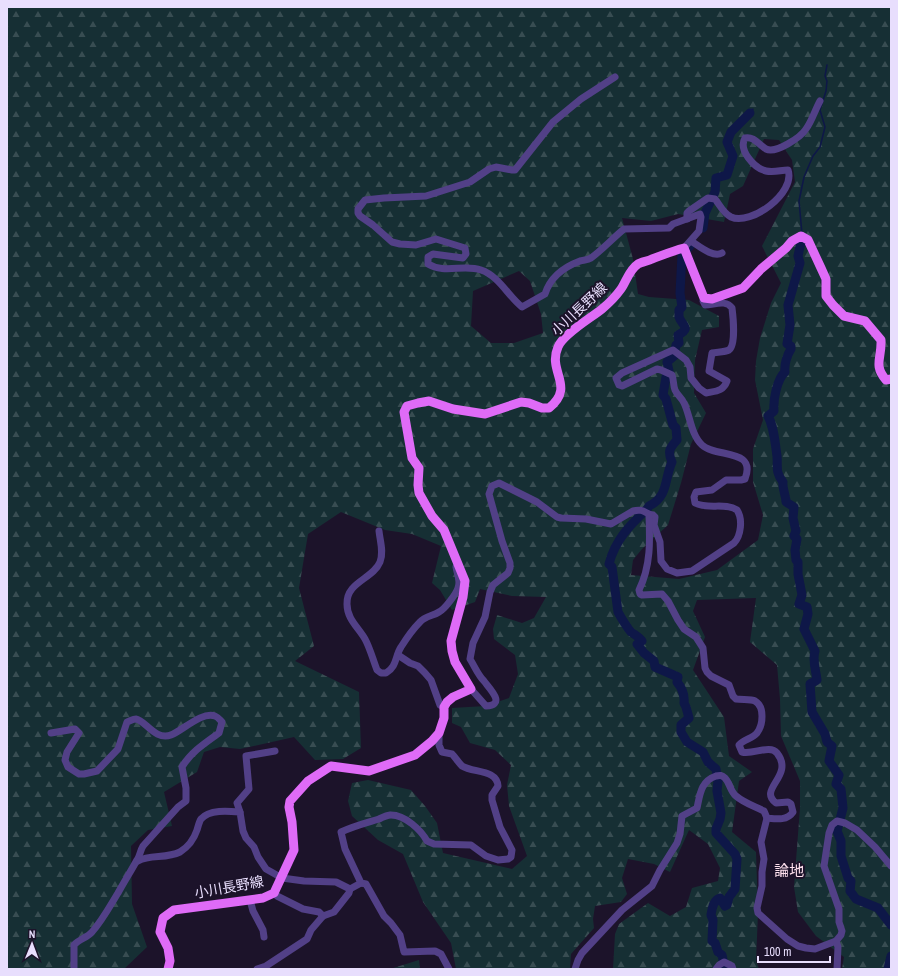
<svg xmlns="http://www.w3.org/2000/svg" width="898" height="976" viewBox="0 0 898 976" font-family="'Archivo Narrow','Noto Sans JP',sans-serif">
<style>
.forest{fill:url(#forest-firs);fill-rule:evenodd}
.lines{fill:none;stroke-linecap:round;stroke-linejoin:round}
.stream{stroke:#0e1748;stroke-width:1.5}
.river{stroke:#0e1748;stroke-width:9}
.minor{stroke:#524087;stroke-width:7}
.major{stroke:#df6bf7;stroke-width:9}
.labels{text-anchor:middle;stroke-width:4;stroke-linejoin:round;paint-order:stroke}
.street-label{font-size:14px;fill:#e8defd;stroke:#1c132a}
.neighbourhood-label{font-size:15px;fill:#fde0ed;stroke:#1c132a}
</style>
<defs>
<pattern id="forest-firs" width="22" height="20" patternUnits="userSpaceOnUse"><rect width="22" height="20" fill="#162f34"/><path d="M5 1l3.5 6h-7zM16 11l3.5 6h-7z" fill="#384d52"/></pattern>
</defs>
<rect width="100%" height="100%" fill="#1c132a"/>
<g class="forest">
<path d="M7,7h884v962h-49l2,-12 -28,-21 -18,-24 -4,-25 6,-79v-27l-19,-45 -1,-37 -3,-34 -27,-23 6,-44 -59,2 -4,11 12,26 -12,33 31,47 5,39 23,16 -13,9 -7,51 24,20 2,61 -2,48 3,8h-146l2,-35 4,-10 29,-21 22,13 16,-9 6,-19 26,-7 2,-13 -12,-24 -19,-14 -19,42 -16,-8 -26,-5 -6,19 5,16 -6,8 -26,4 -2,13 1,9 -23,26 -1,15h-114l-5,-26 -28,-41 -20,-48 -25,-14 -26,-24 -4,-15 4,-18 16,-3 43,10 14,16 12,17 6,30 69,16 15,-13 -18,-50 -2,-21 4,-20 -16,-15 -25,-7 -9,-16 -9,-4v-15l34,-2 23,-8 9,-24 -3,-19 -21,-16 -1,-10 4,-14 25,8 12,-5 12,-21 -34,-1 -32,-7 -5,13 -23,8 -12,-20 -8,-7 9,-37 -29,-12 -27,-4 -44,-18 -33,22 -9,54 15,58 -19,15 64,31 2,56 -18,11 -28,1 -21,-23 -54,12 -20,-2 -16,5 -7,20 -33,20 8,34 -24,4 -17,16 1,58 15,43 -23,22h-117zM764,139l15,1 13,20 3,22 -33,64 19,37 -10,20 -11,35 -4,23 -1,19 8,40 -10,29v33l10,33 -5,25 -41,30 -38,9 -48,-4 2,-15 9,-11 26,-24 13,-42 10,-39 15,-31 -12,-20 1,-33 7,-30 17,-3v-11l-30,-16 -40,-3 -11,-3 -5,-35 -11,-41 29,3 27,-7 46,8 6,-28 13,-8zM519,271l11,10 11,33 2,19 -29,10h-23l-20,-17 2,-35z"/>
<polygon points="419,960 420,969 390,969"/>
</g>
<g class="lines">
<g class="stream">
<polyline points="750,113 753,109"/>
<polyline points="802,234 799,201 804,177 813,156 820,147 825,127 820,110 826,91 827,81 825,76 827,65"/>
</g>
<g class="river">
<polyline points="703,228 705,213 715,192 716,178 727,175 733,156 727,142 731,132 750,113"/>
<path d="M801,242l-3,14 2,7 -12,42 2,20 -3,19 4,2v3c-4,6 -7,16 -6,23 -8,7 -12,28 -11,39l-6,5c6,11 7,26 9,40 1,11 -2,16 6,26 -1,7 3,13 3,20l8,5 -1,11 3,13 -2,5 3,3 -2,11 1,10 2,2v12l4,21 -3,9 8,3 1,7 -4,15 11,22c-3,9 1,20 2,29l-7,4 2,28 13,22 2,8 5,4 -3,15 10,14 -3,9 5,5 2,19 -6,23 4,10v15l7,22 3,3 -1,10 6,8 22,9 13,17"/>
<path d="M690,246l-8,9 -2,38 2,14 -3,3c0,2 0,5 0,7 3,9 13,11 -1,18l1,8 -3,2 -2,11 -7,6 2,9 -3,6 -3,18 3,4 7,26 3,3 1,12c-7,8 -10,11 -5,22 -8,17 -3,34 -23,44l-2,3c-17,16 -32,31 -38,55l3,3 6,45c2,4 10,17 13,20 4,3 8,5 11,9l-5,3 7,9 10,8 1,6 23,10 -1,5c5,6 8,13 7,21l2,4 3,11 -8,7v7l6,10 16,10 5,10 8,7 2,12 -1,10 4,22 -1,6 -4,10v4l19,21 2,5 -2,30 -6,8 -2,8 -2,1 -5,-8c-7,2 -8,11 -9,17l2,5 -1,21 3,2 3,9 4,3 3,14"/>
<polyline points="888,969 891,956"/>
</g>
<g class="minor">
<path d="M615,77l-34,22 -28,23 -38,48h-3l-16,-3 -7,2 -19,13 -44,14 -42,2 -19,2 -7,9v4l2,3 13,9 19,17 8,2 16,1 20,-6 29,9 1,6 -3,4 -30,-4 -5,3v7c16,10 36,0 53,6 18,6 27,26 41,37l23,-13c5,-16 19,-27 35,-33 4,-1 8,-1 11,-3 12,-9 22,-20 33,-29l45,-1 4,-4 27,-10 1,3 -2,14 -15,17"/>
<path d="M687,219v-6l2,-2 19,-13 7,1c5,6 8,14 16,18 20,9 65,-24 57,-47 -7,0 -14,3 -22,1 -12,-3 -28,-21 -21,-33 9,-2 14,7 21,11 10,5 35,-12 40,-20 6,-8 9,-19 14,-28"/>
<path d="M691,241c8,5 22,17 31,12"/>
<path d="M379,531c1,10 5,21 1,31 -7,17 -34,20 -33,42 0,15 11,23 18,35 5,9 8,21 12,31l4,3h5c11,-6 9,-17 15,-26 5,-8 12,-18 19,-25 5,-6 13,-6 19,-10 6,-3 17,-18 19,-24 3,-7 -1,-14 -2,-21"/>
<polyline points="398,655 410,663 418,666 425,673 431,680 440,705 444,707"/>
<path d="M471,689l15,17c21,-1 3,-18 -2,-25 -6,-6 -9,-14 -14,-22l3,-16 12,-26 5,-25 3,-7 15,-12 2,-5v-5l-8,-22 -13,-47 3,-8 7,-3 38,19 20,15 4,1 25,1 25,5 22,-13c11,-3 12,3 20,4l2,2 -1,8 6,17 1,19 6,8 10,4 15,-2 42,-28c7,-7 9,-24 3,-33 -12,-8 -29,0 -42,-7l-1,-6 2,-5 16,-2 14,-10h15l4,-1c12,-31 -29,-21 -43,-34 -11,-10 -12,-30 -18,-42 -2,-5 -7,-8 -9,-13 -2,-5 -1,-10 -3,-15l-11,-5 -4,-1 -35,17 -3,-1 -3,-7 6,-5 51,-23 13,10 4,7 1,11 8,10 7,5c9,-2 17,-1 21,-12l-18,-10 3,-18c5,-1 13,-1 17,-3 7,-5 4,-34 3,-42 -6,-9 -18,-3 -27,-3l-2,-4 1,-3"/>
<path d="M51,733l24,-4 4,4 -12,19 -2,8 3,7 11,7h5l13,-3 21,-22 9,-27c3,-1 6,-3 9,-3 9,1 19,22 35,16 11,-4 31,-24 44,-19 3,1 5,4 7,6l-3,11c-14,10 -28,19 -37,34l4,21v13l-8,6 -35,39c-3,5 -3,10 -6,14 -6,11 -13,22 -19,33 -8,13 -16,28 -26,39 -5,6 -13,7 -18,13v24"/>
<path d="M439,733v12l3,7 10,2c3,3 6,8 10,12 11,7 35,3 36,20l-6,9v5l8,27 12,23 -1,7 -3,2 -10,1 -12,-4 -15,-11 -37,-1 -7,-3c-6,-11 -22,-26 -36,-26 -3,0 -8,2 -12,4 -13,4 -25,7 -38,13l4,17 16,34 5,1 18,32 7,7 9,12 4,17 31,-1 6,3 8,15"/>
<polyline points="240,812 237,803 249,789 246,756 275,751"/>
<polyline points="767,818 761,842 764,859 762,872 762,886 757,908 758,913 787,939 798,946 806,948 815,949 836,941 841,935 842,931 839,922 839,909 824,866 829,833 832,825 837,821 845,823 857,830 875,847 891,866"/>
<path d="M138,861c12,-7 28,-2 42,-9 8,-5 14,-13 17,-22 1,-3 2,-8 4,-11 8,-10 28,-8 39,-7l3,19 3,7 8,9 4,10 8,12 16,9 22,3 32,1 14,7 11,-6"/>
<polyline points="274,893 277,896 303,909 319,912 323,916"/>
<polyline points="250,900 253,911 263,930 264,937"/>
<polyline points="836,941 838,947 837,969"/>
<polyline points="257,969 266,966 307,939 311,930 323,916 334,912 349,893 350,889"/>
<path d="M575,969l3,-9 4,-7 40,-43 30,-24 8,-16 17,-27 3,-9 2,-18 15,-8c3,-14 4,-27 19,-32 4,-1 6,-1 9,2 5,5 5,13 11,18 8,7 18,10 28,15l3,7c9,1 20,3 26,-6l-2,-8 -3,-2 -12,1c-19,-14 19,-27 1,-50 -7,-9 -24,2 -35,-1l-3,-7c5,-6 13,-6 18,-12 6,-8 8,-26 -2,-32 -4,-2 -13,-1 -19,-2l-3,-3 -4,-11 -18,-9 -4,-4 -2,-4 -2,-20 -7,-11 -12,-8 -6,-9 -10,-19 -6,-7 -20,1 -2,-1 -1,-4c12,-24 11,-50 10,-75"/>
<polyline points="716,969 719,965 724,962 732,966 733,969"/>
</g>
<path class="major" d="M168,969l2,-8 -2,-13 -8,-16 3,-14 11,-8 75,-10 14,-2 11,-5 20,-43 -2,-28 -3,-15 1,-6 18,-20 23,-15 38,5 46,-16 17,-14 7,-8 5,-15v-11l3,-5 6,-5 18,-8 -16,-27 -3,-11 -1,-10 12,-44 2,-16 -21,-51 -12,-14 -13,-23 -1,-8 1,-17 -7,-10 -8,-46 3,-6 11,-3 11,-2 24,8 32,5 36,-12 8,1 13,5h7c27,-22 -2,-36 9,-61 5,-13 33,-29 44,-38 6,-5 14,-13 19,-20 5,-7 8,-19 17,-25 3,-2 10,-3 14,-5 11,-4 20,-8 32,-11l20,50 8,1 31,-11 18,-19 25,-21 6,-7 9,-5 7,4 13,28 5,11v17l7,9 11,11 21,5 16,19c1,18 -8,25 5,40l5,-1"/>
</g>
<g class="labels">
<g class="street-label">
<text transform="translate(579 309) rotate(-43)" y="5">小川長野線</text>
<text transform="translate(229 887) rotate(-10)" y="5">小川長野線</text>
</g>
<g class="neighbourhood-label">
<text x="789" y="876">論地</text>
</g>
</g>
<rect width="898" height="976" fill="none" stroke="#e8defd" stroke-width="16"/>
<g transform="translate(32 944) rotate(1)" stroke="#1c132a" stroke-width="3" paint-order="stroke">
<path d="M0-3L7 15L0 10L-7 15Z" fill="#e8defd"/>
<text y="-6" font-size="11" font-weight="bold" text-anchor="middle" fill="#e8defd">N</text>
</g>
<path d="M758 956v6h72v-6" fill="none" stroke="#e8defd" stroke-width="2"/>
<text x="764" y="956" font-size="12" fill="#e8defd" stroke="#1c132a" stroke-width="3" paint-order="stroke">100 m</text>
</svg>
